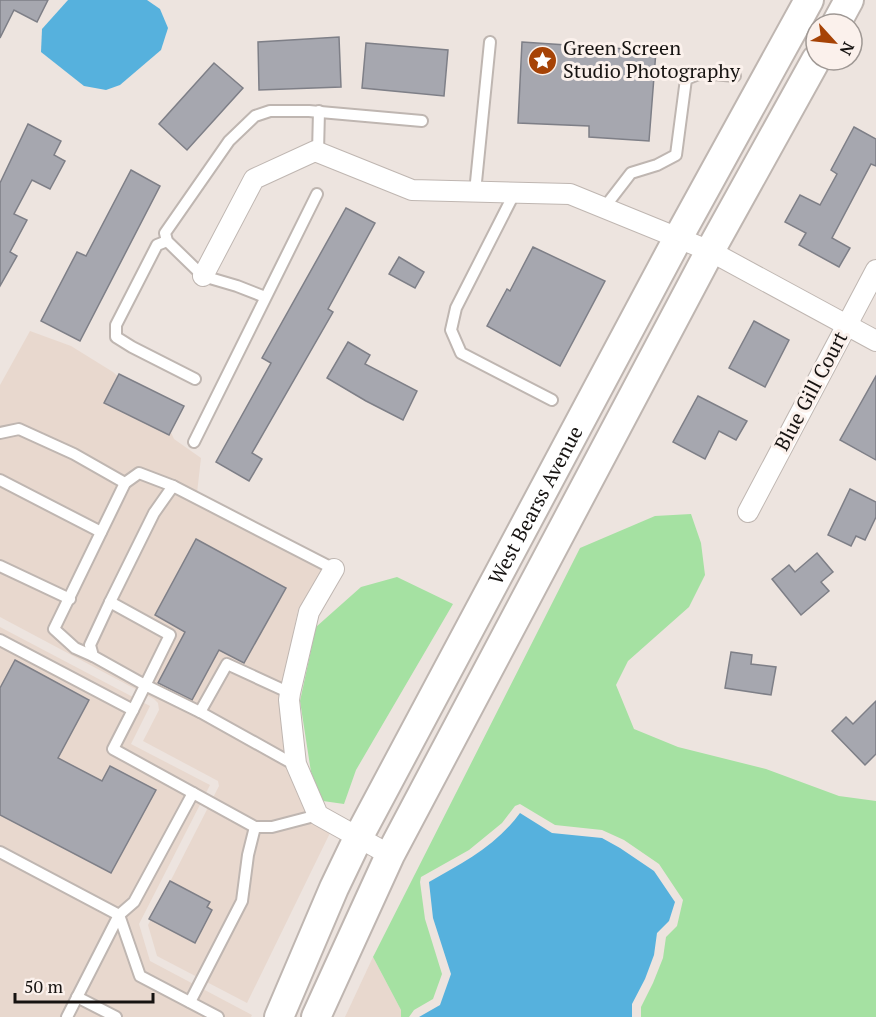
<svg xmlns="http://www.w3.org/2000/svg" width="876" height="1017" viewBox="0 0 876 1017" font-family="'PT Serif',serif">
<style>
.built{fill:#e8d8ce}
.green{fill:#a5e1a2}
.water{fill:#56b1dd}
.building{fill:#a6a7af;stroke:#7e7f87;stroke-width:1.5}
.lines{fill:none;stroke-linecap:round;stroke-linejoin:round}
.lane-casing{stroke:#bfb6b1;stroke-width:14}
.street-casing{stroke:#bfb6b1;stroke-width:22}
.secondary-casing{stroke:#bfb6b1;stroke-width:32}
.lane{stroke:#fff;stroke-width:10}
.street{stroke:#fff;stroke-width:20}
.secondary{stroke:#fff;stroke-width:28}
.labels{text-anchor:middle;stroke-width:6;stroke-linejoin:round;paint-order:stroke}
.poi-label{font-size:20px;fill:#161311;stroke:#fbf1ec;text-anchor:start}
.street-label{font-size:20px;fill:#161311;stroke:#fbf1ec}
</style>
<rect width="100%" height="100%" fill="#ede4df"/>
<g class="built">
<polygon points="30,331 71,346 113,372 165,420 174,439 201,458 197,493 324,565 298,610 279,700 287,767 308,818 330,833 247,1003 157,956 148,925 219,786 218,781 143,741 159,710 158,703 154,699 0,617 0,385"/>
<polygon points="0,627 150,706 131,744 210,785 139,924 150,961 252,1015 251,1017 0,1017"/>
<polygon points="373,957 401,1010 401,1017 345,1017"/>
</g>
<g class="green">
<polygon points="691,514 701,543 705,575 689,607 628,661 616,685 634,729 678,747 766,769 839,796 876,801 876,1017 641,1017 641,1007 653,983 663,958 666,937 677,926 683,900 659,864 624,840 602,830 555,825 520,804 515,806 502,823 469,850 421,877 420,882 425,919 442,974 433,999 414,1010 409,1017 401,1017 401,1010 373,957 580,548 655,516"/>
<polygon points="397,577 453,604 356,770 344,804 323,801 311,772 300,701 316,627 361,587"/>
</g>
<g class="water">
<polygon points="68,0 147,0 160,9 168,28 161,50 120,85 106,90 84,86 41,52 42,29"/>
<path d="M520,813l32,20 50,5 18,10 34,23 21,31 -6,19 -12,12 -3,22 -9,24 -13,25v13h-213l21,-12 11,-31 -18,-56 -4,-36c34,-19 68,-37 91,-69z"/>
</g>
<g class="building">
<polygon points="0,0 48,0 37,22 14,10 0,38"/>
<polygon points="339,37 341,87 259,90 258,42"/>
<polygon points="522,42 656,51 649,141 589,137 589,126 518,123"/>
<polygon points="366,43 448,50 444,96 362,88"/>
<polygon points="214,63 243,88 187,150 159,124"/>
<polygon points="28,124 61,141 54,155 65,161 50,189 32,180 14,214 27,220 10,252 17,256 0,286 0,183"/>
<polygon points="854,127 876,139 876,166 871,164 832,238 850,248 839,267 799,245 806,233 785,222 800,195 820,205 837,174 831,170"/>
<polygon points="131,170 160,186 80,341 41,321 77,252 86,256"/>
<polygon points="346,208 375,223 328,309 333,312 252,453 262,459 249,481 216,462 271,363 262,358"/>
<polygon points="533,247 605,281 560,366 487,326 507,289 510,291"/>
<polygon points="399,257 424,272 415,288 389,274"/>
<polygon points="754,321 789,340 765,387 729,368"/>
<polygon points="348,342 370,355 365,364 417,391 403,420 366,401 327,378"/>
<polygon points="119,374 184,406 169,435 104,403"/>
<polygon points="876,376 876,460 840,440"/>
<polygon points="698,396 747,421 736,440 719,431 705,459 673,442"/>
<polygon points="850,489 876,502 876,517 865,540 856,536 851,546 828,535"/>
<polygon points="196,539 286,588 244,663 219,650 192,700 158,683 185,632 155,615"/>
<polygon points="817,553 833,572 821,582 829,591 801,615 772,579 789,565 795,572"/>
<polygon points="731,652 752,655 751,664 776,667 771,695 725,688"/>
<polygon points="15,660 89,700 58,758 102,781 110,766 156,790 111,873 0,815 0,688"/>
<polygon points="876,701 876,754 865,765 832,731 846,717 853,724"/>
<polygon points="170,881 210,902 207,907 212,910 195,943 149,919"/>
</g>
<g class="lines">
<defs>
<g id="lane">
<polyline points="318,152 319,111"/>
<polyline points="475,192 490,42"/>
<polyline points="514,194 456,308 451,330 461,353 552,400"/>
<polyline points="604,208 631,173 657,165 676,155 686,79 701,73 735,76"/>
<polyline points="167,241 157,245 116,325 116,337 132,347 195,379"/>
<polyline points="265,297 237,286 203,276 167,241 165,233 229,141 255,116 270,111 309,111 422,121"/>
<polyline points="0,433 19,429 74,454 125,483"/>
<polyline points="194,442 317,194"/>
<polyline points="0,480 101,532"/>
<polyline points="0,566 70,599"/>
<polyline points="110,602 154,513 173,486 334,569"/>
<polyline points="0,640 133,710 113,749 255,827 272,827 318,815"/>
<polyline points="93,656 75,648 54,629 125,483 139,473 173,486"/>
<polyline points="133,710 170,635 110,602 90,645 93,656 145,685 200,712 227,664 290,693"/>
<polyline points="200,712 297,766"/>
<polyline points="0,852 119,915 140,976 218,1017"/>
<polyline points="77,997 116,1017"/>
<polyline points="190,1002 242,901 248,855 255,827"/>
<polyline points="67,1017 119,915 134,902 193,793"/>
</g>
<g id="street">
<polyline points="203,276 254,179 315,151 412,190 570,194 710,251 876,341"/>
<polyline points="748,512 876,270"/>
<polyline points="334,569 309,612 290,693 289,700 296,764 318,815 390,855"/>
</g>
<g id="secondary">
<polyline points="836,24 849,0"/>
<path id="s1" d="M279,1017l55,-129 24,-50 320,-600 131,-238"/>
<polyline points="316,1017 390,855 710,251 816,60"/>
</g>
</defs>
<use href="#lane" class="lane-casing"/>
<use href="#street" class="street-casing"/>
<use href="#secondary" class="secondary-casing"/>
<use href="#lane" class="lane"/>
<use href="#street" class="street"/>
<use href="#secondary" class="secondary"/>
</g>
<defs>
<symbol id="sight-disc" viewBox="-11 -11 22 22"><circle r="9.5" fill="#a64306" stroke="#fbf1ec"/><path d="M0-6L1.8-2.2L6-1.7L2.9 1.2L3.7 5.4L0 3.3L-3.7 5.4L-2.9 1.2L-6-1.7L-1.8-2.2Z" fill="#fff"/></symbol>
</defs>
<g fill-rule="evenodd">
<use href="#sight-disc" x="526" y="44" width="33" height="33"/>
</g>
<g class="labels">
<g class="poi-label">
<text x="563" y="55">Green Screen<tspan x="563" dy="23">Studio Photography</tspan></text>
</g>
<g class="street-label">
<text transform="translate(811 391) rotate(-62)" y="7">Blue Gill Court</text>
<text dy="7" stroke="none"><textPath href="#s1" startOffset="573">West Bearss Avenue</textPath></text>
</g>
</g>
<g transform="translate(834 42) rotate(117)"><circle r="28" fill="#fbf1ec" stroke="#9f9894" stroke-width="1.5"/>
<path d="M0-4.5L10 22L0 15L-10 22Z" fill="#a64306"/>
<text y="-9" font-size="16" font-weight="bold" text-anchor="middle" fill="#161311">N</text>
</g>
<path d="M15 993v9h138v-9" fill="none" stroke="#161311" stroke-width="3"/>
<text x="24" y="993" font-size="18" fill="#161311" stroke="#fbf1ec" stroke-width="4.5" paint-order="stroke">50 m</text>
</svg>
